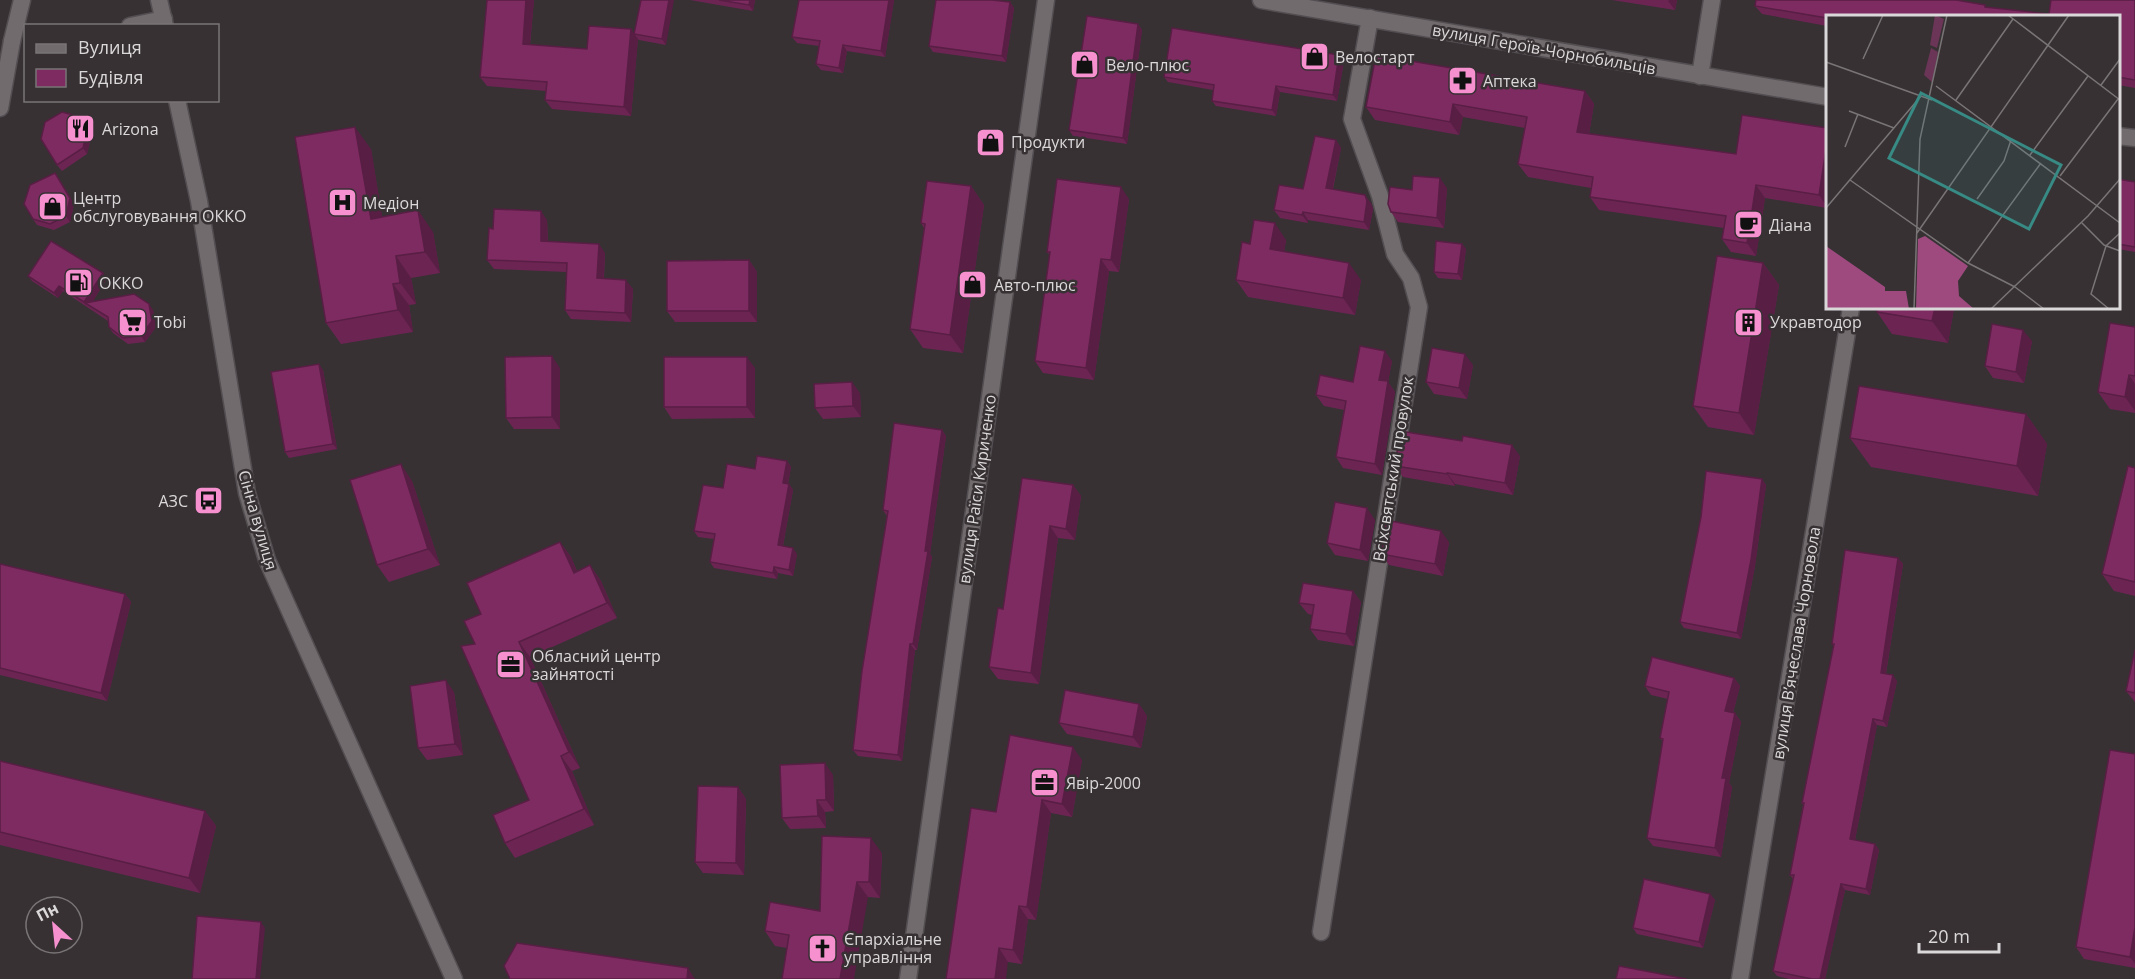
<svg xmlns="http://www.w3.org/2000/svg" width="2135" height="979" viewBox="0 0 2135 979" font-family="'Open Sans',sans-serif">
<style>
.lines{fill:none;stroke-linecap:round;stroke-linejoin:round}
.minor-casing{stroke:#534e51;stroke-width:19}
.tertiary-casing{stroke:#534e51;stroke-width:19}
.secondary-casing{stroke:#534e51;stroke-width:19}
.minor{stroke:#716b6e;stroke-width:16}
.tertiary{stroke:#716b6e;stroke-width:16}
.secondary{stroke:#716b6e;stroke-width:16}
.wall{fill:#6c2553}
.shaded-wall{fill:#581e44}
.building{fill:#7d2b61;stroke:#581e44;stroke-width:1.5}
.labels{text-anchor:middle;stroke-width:5;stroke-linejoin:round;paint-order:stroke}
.street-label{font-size:16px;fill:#dbd8da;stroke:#373134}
.poi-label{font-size:16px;fill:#dbd8da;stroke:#373134;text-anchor:start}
.inset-road{fill:none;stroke:#797476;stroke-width:1.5}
.view{fill:#388a84;fill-opacity:0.15;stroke:#388a84;stroke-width:3}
.inset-edge{fill:none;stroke:#dbd8da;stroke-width:3}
</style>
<rect width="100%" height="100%" fill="#373134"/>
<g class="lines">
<defs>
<g id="minor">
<polyline points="1700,76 1712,0"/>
<polyline points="0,108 12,41"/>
<polyline points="1321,932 1419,307 1411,278 1395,254 1380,196 1352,119 1370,18"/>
<polyline points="908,979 1046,0"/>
<polyline points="1740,979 1851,308"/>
</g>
<g id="tertiary">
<polyline points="1261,0 1828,97"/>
<polyline points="2118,136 2135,138"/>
</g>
<g id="secondary">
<polyline points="159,0 165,26"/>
<polyline points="130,26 164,19"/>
<polyline points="12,41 22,0"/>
<polyline points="177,100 199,201 247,493 267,560 454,979"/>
</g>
</defs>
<use href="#minor" class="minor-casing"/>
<use href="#tertiary" class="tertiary-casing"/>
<use href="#secondary" class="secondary-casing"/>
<use href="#minor" class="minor"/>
<use href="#tertiary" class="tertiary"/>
<use href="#secondary" class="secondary"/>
</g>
<g class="wall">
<polygon points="487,0 534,0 530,45 587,49 631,29 634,34 641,0 666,45 639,40 638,39 631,116 552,109 545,100 546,91 487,86 480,77"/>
<polygon points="690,0 755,0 753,11"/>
<polygon points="894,0 885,57 847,51 843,73 821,70 816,64 819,46 797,43 792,37"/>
<polygon points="1612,0 1677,0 1675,10"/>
<polygon points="2135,0 2135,88 2118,85 2118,16 1827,16 1827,26 1762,14 1755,6 1986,7 2049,14"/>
<polygon points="1010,2 1014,8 1006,62 933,52 929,46"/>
<polygon points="1138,24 1142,30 1127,144 1073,136 1069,130"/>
<polygon points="1344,61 1337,101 1280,92 1276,116 1216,106 1212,101 1213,90 1168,82 1164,77"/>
<polygon points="1585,91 1594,104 1589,134 1736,154 1827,128 1827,208 1765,198 1756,256 1731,252 1722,239 1724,228 1599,210 1590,197 1591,188 1528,177 1518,164 1525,128 1463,117 1459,135 1375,120 1366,107"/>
<polygon points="91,137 87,154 62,171 57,165"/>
<polygon points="1336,140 1341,148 1333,189 1371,203 1373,209 1369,230 1308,220 1308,223 1280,218 1274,210 1303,189"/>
<polygon points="371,149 382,217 433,232 440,273 411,278 416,304 409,305 413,332 341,344 326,323"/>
<polygon points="59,179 74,204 70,222 54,230 37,225 33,219"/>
<polygon points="2118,179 2135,182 2135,252 2118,249"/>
<polygon points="971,186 984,205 963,353 923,348 910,329 924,228 921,223"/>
<polygon points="1447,188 1444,228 1398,222 1391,212 1412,190"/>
<polygon points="1129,199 1119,272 1109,271 1094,380 1043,373 1035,361 1050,255 1047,252"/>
<polygon points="547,220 548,241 605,253 604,279 633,289 631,322 571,319 565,310 567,272 494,269 487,260 493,229"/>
<polygon points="1286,240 1284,252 1361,280 1355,315 1248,297 1236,280 1250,244"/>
<polygon points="1462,244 1466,249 1462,280 1438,278 1434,272"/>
<polygon points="749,260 757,272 757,322 675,322 667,311"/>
<polygon points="1763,263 1779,285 1754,435 1708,427 1693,406"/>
<polygon points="103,273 107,278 93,301 153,310 156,327 145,342 128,344 113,333 109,327 108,321 63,291 58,298 32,281 28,276"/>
<polygon points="1954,308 1948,343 1892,334 1877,312"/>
<polygon points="2135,327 2135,413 2110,409 2098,392"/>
<polygon points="2032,341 2024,383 1993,378 1985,366"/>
<polygon points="1392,361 1388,382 1395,392 1382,475 1343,468 1336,457 1344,410 1324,406 1316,395 1353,382"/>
<polygon points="1473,365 1467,399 1434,394 1426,382"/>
<polygon points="560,368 560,429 514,429 506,418"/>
<polygon points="755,368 755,418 672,419 664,407"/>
<polygon points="323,370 337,449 289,458 285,452"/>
<polygon points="860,393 861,417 823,419 815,408"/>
<polygon points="2026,414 2047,444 2038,496 1871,467 1850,438"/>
<polygon points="942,430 946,436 930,554 932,557 917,650 915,650 902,761 858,756 853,750 887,516 883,510"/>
<polygon points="1520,456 1513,495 1455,484 1455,486 1403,477 1395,466"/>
<polygon points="787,461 791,467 788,484 789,484 793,490 783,546 797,554 793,576 778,573 777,579 714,568 710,562 714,539 698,537 694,531 723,488 755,469"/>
<polygon points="2135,468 2135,596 2114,591 2102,574"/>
<polygon points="1762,479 1766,485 1755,566 1741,639 1684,628 1680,622"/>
<polygon points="412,481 440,565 389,582 377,565"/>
<polygon points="1073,485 1081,496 1075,540 1058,538 1039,684 998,679 989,667 1003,609"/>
<polygon points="1375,520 1368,561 1335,555 1327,543"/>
<polygon points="560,542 571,557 577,571 590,565 601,581 617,618 530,657 580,768 572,771 594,825 515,858 505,843 529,800 475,644 481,614"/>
<polygon points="1449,542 1443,576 1389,565 1381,554"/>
<polygon points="1898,558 1903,564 1886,674 1897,681 1887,727 1877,725 1855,840 1875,844 1879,850 1870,895 1845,890 1825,979 1789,979 1777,976 1773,971 1793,879 1790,875 1803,805 1802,803 1834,646 1832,644"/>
<polygon points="0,564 125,594 131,602 107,701 0,675"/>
<polygon points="1353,591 1361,602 1354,646 1318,640 1310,629 1313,615 1308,614 1299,603"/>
<polygon points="2135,650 2135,702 2126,691"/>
<polygon points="1734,678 1740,686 1733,713 1735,713 1741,722 1729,783 1732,787 1721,857 1653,846 1647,838 1663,742 1660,738 1668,699 1651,695 1645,686"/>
<polygon points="454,692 463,755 427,760 418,748"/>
<polygon points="1139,704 1147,716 1141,748 1067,734 1059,723"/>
<polygon points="2135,754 2135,968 2084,959 2076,947"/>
<polygon points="1082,760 1072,817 1051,813 1036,920 1028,919 1022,964 1008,962 946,979 996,812"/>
<polygon points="0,761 205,811 216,826 200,893 0,845"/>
<polygon points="833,775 834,811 825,812 826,828 790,829 782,818"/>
<polygon points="738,787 746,799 744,875 703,873 695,862"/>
<polygon points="882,853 880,898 868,897 787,948 775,946 765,931 820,911"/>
<polygon points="1710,894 1715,900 1703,948 1637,934 1633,928"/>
</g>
<g class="shaded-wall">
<polygon points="526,0 534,0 529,53 523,44"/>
<polygon points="669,0 674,0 666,45 662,39"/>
<polygon points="750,0 755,0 753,11 749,5"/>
<polygon points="889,0 894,0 885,57 881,51"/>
<polygon points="1669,0 1677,0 1675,10 1668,1"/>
<polygon points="1010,2 1014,8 1006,62 1002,56"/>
<polygon points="1138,24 1142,30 1127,144 1123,138"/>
<polygon points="631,29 638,39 631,116 624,107"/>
<polygon points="843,45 847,51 843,73 839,68"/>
<polygon points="1339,55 1344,61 1337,101 1333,95"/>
<polygon points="1276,86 1280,92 1276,116 1272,110"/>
<polygon points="1585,91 1594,104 1587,145 1577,132"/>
<polygon points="1453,104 1463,117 1459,135 1450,122"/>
<polygon points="77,116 91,137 87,154 83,148"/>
<polygon points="355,127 371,149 386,240 371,219"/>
<polygon points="1336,140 1341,148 1331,196 1326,188"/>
<polygon points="1827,143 1827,207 1819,195"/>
<polygon points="55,173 74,204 70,222 66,216"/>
<polygon points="1440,178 1447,188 1444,228 1437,218"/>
<polygon points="1756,185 1765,198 1756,256 1747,243"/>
<polygon points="971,186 984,205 963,353 950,335"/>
<polygon points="1121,187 1129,199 1119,272 1111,260"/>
<polygon points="1365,195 1371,203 1373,209 1369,230 1364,222"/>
<polygon points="418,210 433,232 440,273 425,252"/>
<polygon points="541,211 547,220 548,250 541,241"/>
<polygon points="1303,212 1308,220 1308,223 1302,215"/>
<polygon points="1275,223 1286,240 1282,266 1270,249"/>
<polygon points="599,244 605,253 603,287 597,278"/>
<polygon points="1462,244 1466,249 1462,280 1458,274"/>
<polygon points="396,256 411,278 416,304 400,283"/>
<polygon points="1101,259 1109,271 1094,380 1086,368"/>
<polygon points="749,260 757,272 757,322 749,311"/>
<polygon points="1349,263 1361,280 1355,315 1343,298"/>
<polygon points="1763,263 1779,285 1754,435 1739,413"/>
<polygon points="103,273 107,278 90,306 85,303 88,308 84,302"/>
<polygon points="626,280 633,289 631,322 625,313"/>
<polygon points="393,284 409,305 413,332 398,310"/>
<polygon points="59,286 63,291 58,298 54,293"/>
<polygon points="149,304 153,310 156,327 145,342 141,336"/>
<polygon points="1935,308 1954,308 1948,343 1932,321"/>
<polygon points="2023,330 2032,341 2024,383 2016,372"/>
<polygon points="1385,351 1392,361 1388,382 1395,392 1382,475 1375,464 1379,380"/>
<polygon points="1465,354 1473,365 1467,399 1459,388"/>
<polygon points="552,356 560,368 560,429 552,417"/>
<polygon points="747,357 755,368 755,418 747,407"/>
<polygon points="319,364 323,370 337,449 333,444"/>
<polygon points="2129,375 2135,384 2135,411 2125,397"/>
<polygon points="852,382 860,393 861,417 853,406"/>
<polygon points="2026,414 2047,444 2038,496 2017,466"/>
<polygon points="942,430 946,436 930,554 932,557 917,650 913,644"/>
<polygon points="1512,445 1520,456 1513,495 1505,483"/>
<polygon points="787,461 791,467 787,489 783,483"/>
<polygon points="401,464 412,481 440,565 428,549"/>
<polygon points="1447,473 1455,484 1455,486 1447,474"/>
<polygon points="1762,479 1766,485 1755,566 1741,639 1737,633"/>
<polygon points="789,484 793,490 782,551 778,545"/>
<polygon points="1073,485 1081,496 1075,540 1066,529"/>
<polygon points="1367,508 1375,520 1368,561 1360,550"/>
<polygon points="1050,526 1058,538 1039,684 1031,673"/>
<polygon points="1441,531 1449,542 1443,576 1435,564"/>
<polygon points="560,542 571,557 584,588 574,573"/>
<polygon points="793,548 797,554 793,576 789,570"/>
<polygon points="1898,558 1903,564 1885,679 1881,673"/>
<polygon points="590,565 601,581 617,618 607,603"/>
<polygon points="774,567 778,573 777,579 773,573"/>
<polygon points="1353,591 1361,602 1354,646 1346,634"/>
<polygon points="125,594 131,602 107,701 101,693"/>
<polygon points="519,642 530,657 580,768 569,752"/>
<polygon points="910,644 915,650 902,761 898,755"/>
<polygon points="1893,675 1897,681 1887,727 1883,721"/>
<polygon points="1734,678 1740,686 1731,720 1725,711"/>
<polygon points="446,680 454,692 463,755 455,744"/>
<polygon points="1139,704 1147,716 1141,748 1133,737"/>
<polygon points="1735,713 1741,722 1729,783 1732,787 1721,857 1715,848 1722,778"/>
<polygon points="1873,719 1877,725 1854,845 1850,839"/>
<polygon points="1073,747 1082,760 1072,817 1062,804"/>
<polygon points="561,756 572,771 594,825 584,809"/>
<polygon points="825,763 833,775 834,811 826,800"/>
<polygon points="738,787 746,799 744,875 736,863"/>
<polygon points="817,800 825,812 826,828 818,816"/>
<polygon points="1042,800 1051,813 1036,920 1027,907"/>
<polygon points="205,811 216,826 200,893 189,878"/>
<polygon points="871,838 882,853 880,898 869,882"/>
<polygon points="1875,844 1879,850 1870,895 1866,889"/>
<polygon points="857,882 868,897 854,979 840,979"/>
<polygon points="1841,884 1845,890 1825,979 1820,979"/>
<polygon points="1710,894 1715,900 1703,948 1699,942"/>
<polygon points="1019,906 1028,919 1022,964 1013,950"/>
<polygon points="261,922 265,928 260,979 256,979"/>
<polygon points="2135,927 2135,964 2130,957"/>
<polygon points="999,948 1008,962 1006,979 995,979"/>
<polygon points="688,968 695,979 687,979"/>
</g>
<g class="building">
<polygon points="487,0 526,0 523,44 587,49 589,26 631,29 624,107 545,100 547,82 480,77"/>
<polygon points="641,0 669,0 662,39 634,34"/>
<polygon points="719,0 750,0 749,5"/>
<polygon points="799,0 889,0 881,51 843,45 839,68 816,64 820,41 792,37"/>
<polygon points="936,0 992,0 1010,2 1002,56 929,46"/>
<polygon points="1756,0 1956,0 1985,5 1985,7 2049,14 2051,0 2135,0 2135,80 2118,77 2118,16 1827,16 1827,18 1755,6"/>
<polygon points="1087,16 1138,24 1123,138 1069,130"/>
<polygon points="1172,28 1339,55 1333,95 1276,86 1272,110 1212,101 1214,85 1164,77"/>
<polygon points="1376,55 1585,91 1577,132 1736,154 1742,115 1827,128 1827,143 1819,195 1756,185 1747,243 1722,239 1726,216 1590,197 1593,177 1518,164 1527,117 1453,104 1450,122 1366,107"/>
<polygon points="62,112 77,116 87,131 83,148 57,165 41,139 45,122"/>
<polygon points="355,127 371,219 418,210 425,252 396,256 400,283 393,284 398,310 326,323 295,137"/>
<polygon points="1315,136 1336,140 1326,188 1365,195 1367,201 1364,222 1303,212 1302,215 1274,210 1279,185 1303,189"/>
<polygon points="55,173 70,198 66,216 50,224 33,219 24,204 30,185"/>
<polygon points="1413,176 1440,178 1437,218 1391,212 1388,204 1390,187 1412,190"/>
<polygon points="1057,179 1121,187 1111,260 1101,259 1086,368 1035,361 1050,252 1047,252"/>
<polygon points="2118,179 2135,182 2135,247 2118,244"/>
<polygon points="927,181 971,186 950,335 910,329 925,224 921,223"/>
<polygon points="494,209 541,211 541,241 599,244 597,278 626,280 625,313 565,310 567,263 487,260 489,228 493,229"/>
<polygon points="1254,220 1275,223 1270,249 1349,263 1343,298 1236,280 1242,242 1250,244"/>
<polygon points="51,241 103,273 84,302 59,286 54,293 28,276"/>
<polygon points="1436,241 1462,244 1458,274 1434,272"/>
<polygon points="1717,256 1763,263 1739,413 1693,406"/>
<polygon points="749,260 749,311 667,311 667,261"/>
<polygon points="134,294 149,304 152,321 141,336 123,338 109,327 108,317 85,303"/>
<polygon points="1877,308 1935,308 1932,321 1877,312"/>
<polygon points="2110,323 2135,327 2135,376 2129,375 2125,397 2098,392"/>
<polygon points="1992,324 2023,330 2016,372 1985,366"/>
<polygon points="1360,346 1385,351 1379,380 1388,381 1375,464 1336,457 1346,401 1316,395 1320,375 1353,382"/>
<polygon points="1432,348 1465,354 1459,388 1426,382"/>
<polygon points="552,356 552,417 506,418 505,357"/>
<rect x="664" y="357" width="83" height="50"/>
<polygon points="319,364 333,444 285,452 271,372"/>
<polygon points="852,382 853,406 815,408 814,384"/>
<polygon points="1859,386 2026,414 2017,466 1850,438"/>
<polygon points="894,423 942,430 925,551 928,551 913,644 910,644 898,755 853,750 862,671 888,511 883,510"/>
<polygon points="1400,431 1462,441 1463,436 1512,445 1505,483 1447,473 1447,474 1395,466"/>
<polygon points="757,456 787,461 783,483 789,484 778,545 793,548 789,570 774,567 773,573 710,562 715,534 694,531 703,485 723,488 727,464 755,469"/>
<polygon points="401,464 428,549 377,565 350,480"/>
<polygon points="2128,466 2135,468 2135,582 2102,574"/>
<polygon points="1706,471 1762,479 1751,560 1737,633 1680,622 1701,517"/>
<polygon points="1022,478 1073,485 1066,529 1050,526 1031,673 989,667 998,608 1003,609"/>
<polygon points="1335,502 1367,508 1360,550 1327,543"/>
<polygon points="1386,520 1441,531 1435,564 1381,554"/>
<polygon points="560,542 574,573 590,565 607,603 519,642 569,752 561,756 584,809 505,843 493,815 529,800 461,646 475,644 464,621 481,614 467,583"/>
<polygon points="1845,550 1898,558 1881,673 1893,675 1883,721 1873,719 1850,839 1875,844 1866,889 1841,884 1820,979 1812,979 1773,971 1794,875 1790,875 1804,803 1802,803 1834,644 1832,644"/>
<polygon points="0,564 125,594 101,693 0,668"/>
<polygon points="1303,583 1353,591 1346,634 1310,629 1314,605 1299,603"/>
<polygon points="2135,650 2135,693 2126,691"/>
<polygon points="1652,657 1734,678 1725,711 1735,713 1722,778 1726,778 1715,848 1647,838 1663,739 1660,738 1669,692 1645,686"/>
<polygon points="446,680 455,744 418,748 410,686"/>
<polygon points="1065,690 1139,704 1133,737 1059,723"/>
<polygon points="1010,735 1073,747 1062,804 1042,800 1027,907 1019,906 1013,950 999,948 995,979 946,979 971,808 996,812"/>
<polygon points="2110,750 2135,754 2135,927 2130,957 2076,947"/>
<polygon points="0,761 205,811 189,878 0,832"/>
<polygon points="825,763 826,800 817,800 818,816 782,818 780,765"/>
<polygon points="698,786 738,787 736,863 695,862"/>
<polygon points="822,836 871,838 869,882 857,882 840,979 782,979 789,935 765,931 770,902 820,911"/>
<polygon points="1644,879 1710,894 1699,942 1633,928"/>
<polygon points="197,916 261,922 256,979 192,979"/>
<polygon points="517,943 688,968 687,979 510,979 504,966"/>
<polygon points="1619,966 1687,979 1616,979"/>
</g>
<defs>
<symbol id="shop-square" viewBox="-11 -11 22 22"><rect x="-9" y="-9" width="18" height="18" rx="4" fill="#f790cf" stroke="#373134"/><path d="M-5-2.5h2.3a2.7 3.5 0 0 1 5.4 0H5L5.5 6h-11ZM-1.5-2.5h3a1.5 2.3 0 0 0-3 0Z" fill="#111"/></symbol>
<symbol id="pharmacy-square" viewBox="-11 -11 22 22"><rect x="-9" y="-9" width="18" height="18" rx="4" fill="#f790cf" stroke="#373134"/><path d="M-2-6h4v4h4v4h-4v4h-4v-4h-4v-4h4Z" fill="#111"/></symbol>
<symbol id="restaurant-square" viewBox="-11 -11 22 22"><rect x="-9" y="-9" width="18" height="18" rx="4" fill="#f790cf" stroke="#373134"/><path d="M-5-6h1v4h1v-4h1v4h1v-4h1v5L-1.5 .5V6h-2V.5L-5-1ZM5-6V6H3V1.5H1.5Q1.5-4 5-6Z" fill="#111"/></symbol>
<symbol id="hospital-square" viewBox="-11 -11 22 22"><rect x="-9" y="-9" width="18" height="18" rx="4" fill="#f790cf" stroke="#373134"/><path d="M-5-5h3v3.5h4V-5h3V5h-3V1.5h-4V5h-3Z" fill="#111"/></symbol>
<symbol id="cafe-square" viewBox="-11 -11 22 22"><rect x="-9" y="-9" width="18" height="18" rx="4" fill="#f790cf" stroke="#373134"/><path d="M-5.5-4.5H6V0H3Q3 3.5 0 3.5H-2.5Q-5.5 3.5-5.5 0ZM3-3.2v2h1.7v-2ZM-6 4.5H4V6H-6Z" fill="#111"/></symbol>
<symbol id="fuel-square" viewBox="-11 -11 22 22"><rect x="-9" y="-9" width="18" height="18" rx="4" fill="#f790cf" stroke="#373134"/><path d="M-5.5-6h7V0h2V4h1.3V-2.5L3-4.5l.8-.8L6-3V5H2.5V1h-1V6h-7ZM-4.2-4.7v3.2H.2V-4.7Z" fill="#111"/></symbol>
<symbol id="supermarket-square" viewBox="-11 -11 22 22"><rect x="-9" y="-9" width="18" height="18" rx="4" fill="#f790cf" stroke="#373134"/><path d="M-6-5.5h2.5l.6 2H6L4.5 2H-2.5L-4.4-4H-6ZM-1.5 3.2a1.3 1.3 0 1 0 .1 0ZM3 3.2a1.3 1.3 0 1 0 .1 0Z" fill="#111"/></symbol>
<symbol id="building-square" viewBox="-11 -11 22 22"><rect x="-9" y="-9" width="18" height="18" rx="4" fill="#f790cf" stroke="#373134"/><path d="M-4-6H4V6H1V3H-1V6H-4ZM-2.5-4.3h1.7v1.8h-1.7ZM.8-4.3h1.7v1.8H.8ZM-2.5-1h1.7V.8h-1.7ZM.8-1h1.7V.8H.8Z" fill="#111"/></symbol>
<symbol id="bus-square" viewBox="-11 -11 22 22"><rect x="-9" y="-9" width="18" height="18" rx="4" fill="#f790cf" stroke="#373134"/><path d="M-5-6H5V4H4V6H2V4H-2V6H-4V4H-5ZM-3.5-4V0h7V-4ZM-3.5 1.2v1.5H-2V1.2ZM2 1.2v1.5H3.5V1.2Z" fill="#111"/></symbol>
<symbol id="office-square" viewBox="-11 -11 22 22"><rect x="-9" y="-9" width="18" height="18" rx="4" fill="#f790cf" stroke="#373134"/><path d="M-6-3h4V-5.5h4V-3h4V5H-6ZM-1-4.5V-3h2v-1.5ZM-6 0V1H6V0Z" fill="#111"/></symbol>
<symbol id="church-square" viewBox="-11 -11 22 22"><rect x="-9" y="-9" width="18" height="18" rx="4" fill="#f790cf" stroke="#373134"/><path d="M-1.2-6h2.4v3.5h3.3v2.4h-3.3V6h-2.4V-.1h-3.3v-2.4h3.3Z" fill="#111"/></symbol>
</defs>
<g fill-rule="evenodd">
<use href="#shop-square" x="1298" y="40" width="33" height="33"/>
<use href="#shop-square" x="1068" y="48" width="33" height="33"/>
<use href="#pharmacy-square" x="1446" y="64" width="33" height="33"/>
<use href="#restaurant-square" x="64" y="112" width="33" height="33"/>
<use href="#shop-square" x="974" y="126" width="33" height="33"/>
<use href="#hospital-square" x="326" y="186" width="33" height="33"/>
<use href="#shop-square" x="36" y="190" width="33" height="33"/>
<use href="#cafe-square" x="1732" y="208" width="33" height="33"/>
<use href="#fuel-square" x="62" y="266" width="33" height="33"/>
<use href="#shop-square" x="956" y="268" width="33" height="33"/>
<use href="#supermarket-square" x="116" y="306" width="33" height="33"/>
<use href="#building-square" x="1732" y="306" width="33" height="33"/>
<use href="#bus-square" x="192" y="484" width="33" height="33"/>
<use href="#office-square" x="494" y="648" width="33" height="33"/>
<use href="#office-square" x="1028" y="766" width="33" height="33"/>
<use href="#church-square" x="806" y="932" width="33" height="33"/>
</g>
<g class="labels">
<g class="street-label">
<text transform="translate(1544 49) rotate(10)" y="6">вулиця Героїв-Чорнобильців</text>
<text transform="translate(1393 469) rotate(-81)" y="6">Всіхсвятський провулок</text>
<text transform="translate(977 489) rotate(-82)" y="6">вулиця Раїси Кириченко</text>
<text transform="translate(258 520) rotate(74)" y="6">Сінна вулиця</text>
<text transform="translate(1796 643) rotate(-81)" y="6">вулиця Вʼячеслава Чорновола</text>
</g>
<g class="poi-label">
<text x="1335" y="63">Велостарт</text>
<text x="1106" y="71">Вело-плюс</text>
<text x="1483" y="87">Аптека</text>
<text x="102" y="135">Arizona</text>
<text x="1011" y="148">Продукти</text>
<text x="73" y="204">Центр<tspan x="73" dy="18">обслуговування ОККО</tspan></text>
<text x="363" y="209">Медіон</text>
<text x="1769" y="231">Діана</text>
<text x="99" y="289">ОККО</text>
<text x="994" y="291">Авто-плюс</text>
<text x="154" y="328">Tobi</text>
<text x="1770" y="328">Укравтодор</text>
<text x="188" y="507" text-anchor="end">АЗС</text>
<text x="532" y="662">Обласний центр<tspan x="532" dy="18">зайнятості</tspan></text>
<text x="1066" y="789">Явір-2000</text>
<text x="844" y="945">Єпархіальне<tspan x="844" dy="18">управління</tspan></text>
</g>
</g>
<g transform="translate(1826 15)">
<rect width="294" height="294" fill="#373134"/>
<path d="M109,0l9,4 -7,29 -7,-3zM105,33l7,4 -6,30 -8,-7z" fill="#6a3556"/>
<path d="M99,221l43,30 -10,15 1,15 15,13h-58l2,-70zM0,231l59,41v4h21l3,18h-83z" fill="#9e4a7f"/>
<path class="inset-road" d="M182,0l112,85M37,44l20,-44M0,47l106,38M275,70l19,-26M110,71l184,137M130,85l57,-81M23,96l45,17M19,132l13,-33M204,140l58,-79M234,161l58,-77M24,165l118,83 47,24M151,184l27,-38 7,-21M0,193l95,-112M256,208l22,22 16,6M91,218l152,-218M142,248l73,-100M189,272l29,22M88,294l6,-170 27,-124M165,294l97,-93 32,-37M283,294l-18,-15 15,-48 14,-13"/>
<path class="view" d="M95,78l140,72 -32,64 -140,-71z"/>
<rect width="294" height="294" class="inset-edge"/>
</g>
<rect x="24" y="24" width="195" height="78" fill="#373134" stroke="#797476" stroke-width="1.5"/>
<rect x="36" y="44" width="30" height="9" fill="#716b6e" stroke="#797476" stroke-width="1.5"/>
<text x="78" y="54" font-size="18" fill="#dbd8da">Вулиця</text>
<rect x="36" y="69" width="30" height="18" fill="#7d2b61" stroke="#797476" stroke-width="1.5"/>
<text x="78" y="84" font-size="18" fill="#dbd8da">Будівля</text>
<g transform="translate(54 925) rotate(333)"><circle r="28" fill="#373134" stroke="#797476" stroke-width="1.5"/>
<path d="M0-4.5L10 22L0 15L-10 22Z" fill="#f790cf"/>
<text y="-9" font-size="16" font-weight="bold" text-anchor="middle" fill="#dbd8da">Пн</text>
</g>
<path d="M1919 943v9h80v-9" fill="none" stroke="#dbd8da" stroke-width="3"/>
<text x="1928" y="943" font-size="18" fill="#dbd8da" stroke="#373134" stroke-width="4.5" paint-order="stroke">20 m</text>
</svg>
